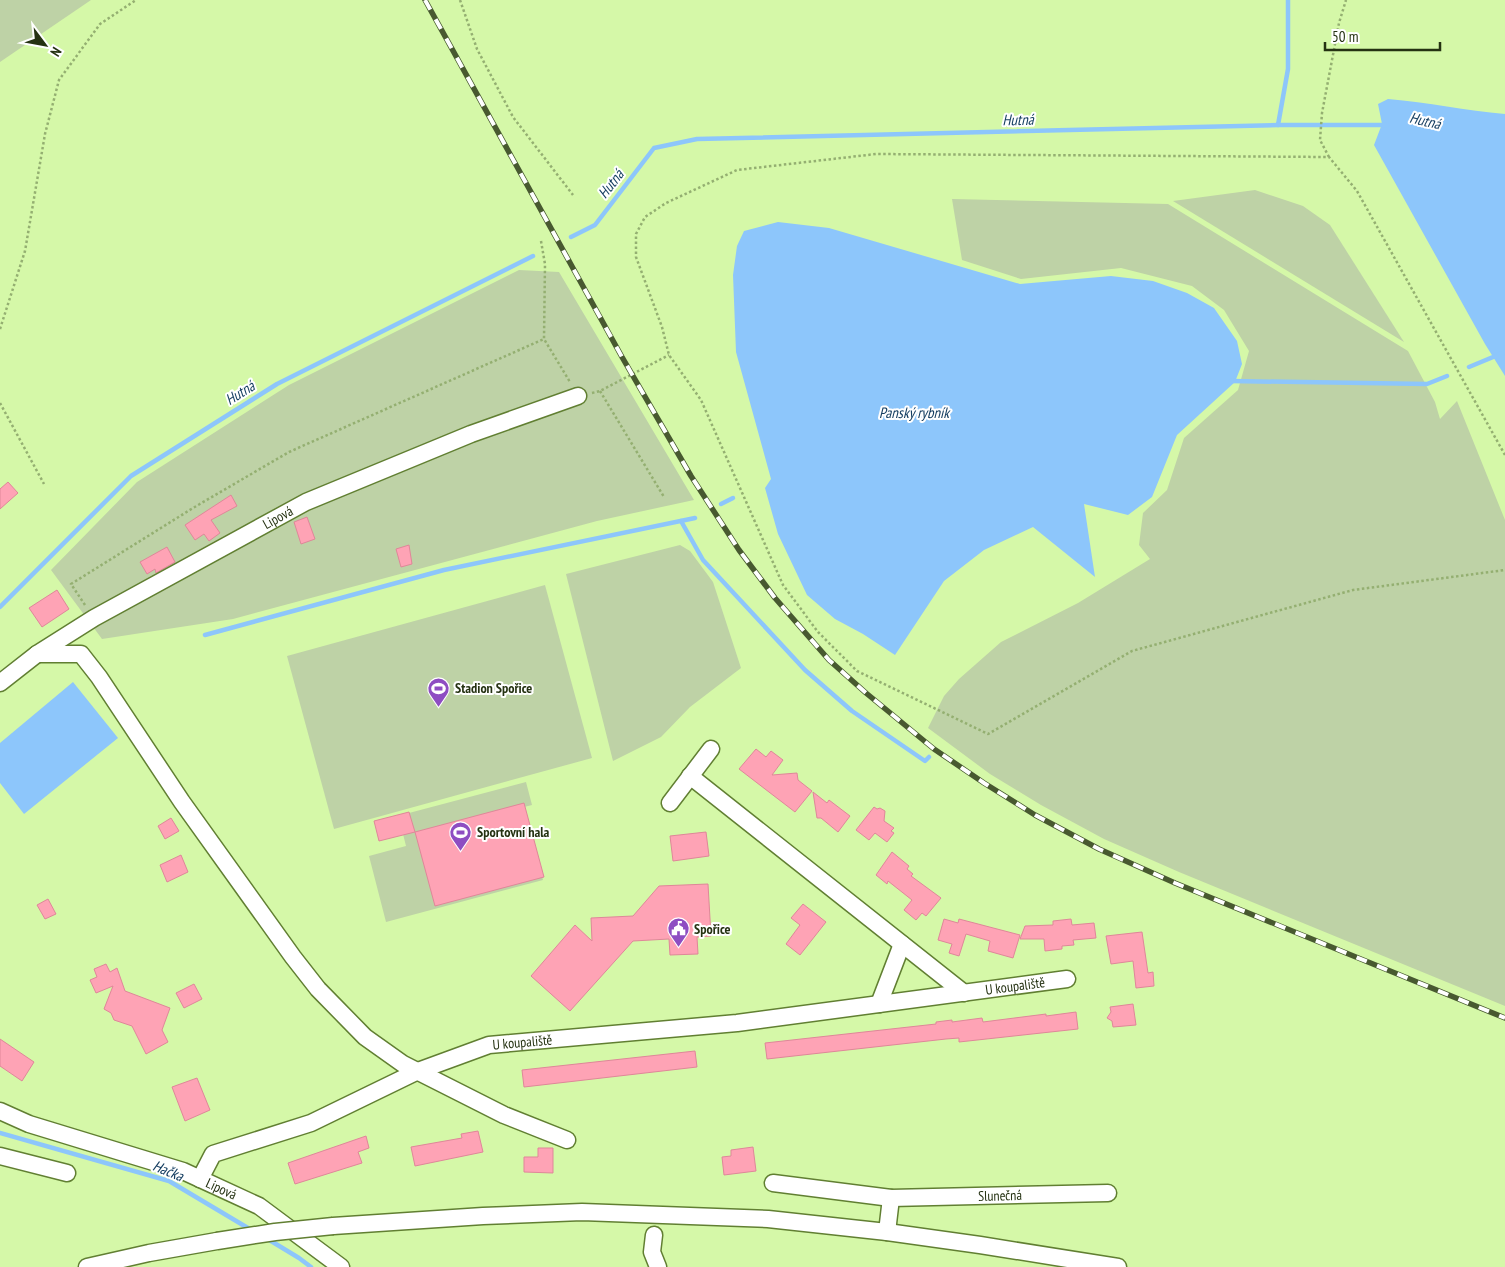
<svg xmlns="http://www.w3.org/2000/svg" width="1505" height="1267" viewBox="0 0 1505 1267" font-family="'PT Sans Narrow',sans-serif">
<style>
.green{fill:#bed2a6}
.water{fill:#8dc6fb}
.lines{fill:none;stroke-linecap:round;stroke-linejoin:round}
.stream{stroke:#8dc6fb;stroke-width:4.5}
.building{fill:#fea3b5;stroke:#df8799}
.minor-casing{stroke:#617f32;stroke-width:19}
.path{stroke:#94af71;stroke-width:2.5;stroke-dasharray:2.5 2.5;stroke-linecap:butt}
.minor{stroke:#fff;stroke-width:16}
.rail-casing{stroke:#485930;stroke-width:5.5}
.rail{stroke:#fff;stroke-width:4;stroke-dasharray:11;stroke-linecap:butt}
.minor-bridge-casing{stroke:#617f32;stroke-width:19;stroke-linecap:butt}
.minor-bridge{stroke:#fff;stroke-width:16}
.labels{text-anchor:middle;stroke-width:4;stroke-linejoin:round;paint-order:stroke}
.street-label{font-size:14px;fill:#253212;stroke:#fff}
.poi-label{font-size:14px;font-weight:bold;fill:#253212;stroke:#fff;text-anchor:start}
.water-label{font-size:15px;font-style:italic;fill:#153e61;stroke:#fff}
</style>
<rect width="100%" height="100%" fill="#d5f8a8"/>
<g class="green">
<polygon points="0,0 91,0 0,62"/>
<polygon points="1255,190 1303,206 1330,225 1404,342 1173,201"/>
<polygon points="952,199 1168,204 1408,351 1435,402 1440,419 1457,401 1505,520 1505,1006 1179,872 1104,839 1041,805 990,774 928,728 944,696 959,679 1001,642 1078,603 1150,559 1139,545 1143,513 1167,490 1184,438 1238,390 1249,351 1224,310 1192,286 1121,268 1021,279 962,260"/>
<polygon points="519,270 559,272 694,500 597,521 233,619 102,639 51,570 137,482 289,385"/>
<polygon points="680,545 690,551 713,582 741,668 690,707 661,737 613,761 566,574"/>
<polygon points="545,585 592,758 334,829 287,656"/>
<polygon points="526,782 532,805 524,807 543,880 386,922 369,856 406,846 403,834 375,822"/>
</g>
<g class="water">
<path d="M1388,99c40,3 78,12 117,15v262l-20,-32 -111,-199 8,-21 -4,-20z"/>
<polygon points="778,222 829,228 1020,284 1111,276 1153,281 1187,293 1214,308 1237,341 1242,364 1235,382 1177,435 1152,497 1128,515 1084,504 1095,577 1033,527 984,550 944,581 895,655 863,634 835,619 807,595 778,534 765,488 771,479 736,352 733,275 737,246 744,231"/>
<polygon points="73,682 118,738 24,814 0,783 0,743"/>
</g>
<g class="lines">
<g class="stream">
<polyline points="1278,125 1288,69 1288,0"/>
<polyline points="571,237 595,225 654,148 697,139 1278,125 1387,125"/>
<polyline points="1469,367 1505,352"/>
<polyline points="1231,381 1427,384 1447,376"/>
<polyline points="721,504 733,498"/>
<polyline points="681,521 703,560 805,670 852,711 925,761 929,757"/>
<polyline points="0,607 131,476 277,384 533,256"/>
<polyline points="205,635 444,570 695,518"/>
<polyline points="0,1133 169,1181 253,1231"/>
<polyline points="266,1238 299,1258 311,1267"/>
</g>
</g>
<g class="building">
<polygon points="8,482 18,493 0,509 0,489"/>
<polygon points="231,495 237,506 211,520 220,533 209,541 204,534 195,540 185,525"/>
<polygon points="307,517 315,539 301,544 294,522"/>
<polygon points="409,545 412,564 401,567 396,549"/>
<polygon points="167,547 175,562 156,573 155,569 147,574 140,562"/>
<polygon points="57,590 69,609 42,627 29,608"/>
<polygon points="756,749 766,757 771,751 783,760 772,775 797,773 798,780 812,791 795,812 739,769"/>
<polygon points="813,792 827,803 829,800 850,816 838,832 821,818 817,818"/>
<polygon points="524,803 544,877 435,906 415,832"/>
<polygon points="874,807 877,809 880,808 885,811 884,821 894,828 891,831 894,833 887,842 875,833 869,840 856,830"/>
<polygon points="409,812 415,832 379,841 374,821"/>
<polygon points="171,818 179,831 165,839 158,826"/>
<polygon points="706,832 709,856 673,861 670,836"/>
<polygon points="892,852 909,866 907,869 913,874 911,876 941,898 926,916 922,913 916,920 904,910 912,900 888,881 887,884 876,875"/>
<polygon points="181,855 188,872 167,882 160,865"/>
<polygon points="708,884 711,936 697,937 698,954 670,955 669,939 633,941 570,1011 531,976 575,925 592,941 591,918 633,916 659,886"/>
<polygon points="48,899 56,914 45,919 37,905"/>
<polygon points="803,904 826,922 800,955 786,944 800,925 791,918"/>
<polygon points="944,919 958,923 959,919 1020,935 1013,958 988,951 990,941 966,934 959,956 949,953 952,944 938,940"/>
<polygon points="1071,919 1072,925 1094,923 1096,938 1073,940 1074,945 1062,946 1062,949 1045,951 1044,939 1020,939 1025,926 1053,925 1053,921"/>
<polygon points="1142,932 1148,973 1153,972 1154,986 1136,988 1133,961 1111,964 1106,936"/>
<polygon points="106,964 110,972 117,968 125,991 170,1008 162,1030 168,1042 146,1054 132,1026 114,1020 111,1013 104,1009 113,986 96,993 90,980 97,977 94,969"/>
<polygon points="194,984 202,999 184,1008 176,993"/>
<polygon points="1133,1004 1136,1025 1113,1027 1112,1021 1107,1018 1111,1012 1110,1007"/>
<polygon points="1076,1012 1078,1029 959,1042 959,1038 946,1039 767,1059 765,1043 936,1024 936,1022 952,1020 952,1022 982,1018 983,1022 1046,1014 1046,1016"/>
<polygon points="0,1039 34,1062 22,1081 0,1066"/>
<polygon points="695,1051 697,1067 524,1087 522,1070"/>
<polygon points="197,1078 210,1110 185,1121 172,1087"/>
<polygon points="478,1131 483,1152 415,1166 411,1147 462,1138 461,1134"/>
<polygon points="366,1136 369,1148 358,1152 362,1163 295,1184 288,1163"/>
<polygon points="753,1147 756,1171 724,1175 722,1157 731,1156 731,1150"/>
<polygon points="538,1148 553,1148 553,1173 524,1172 524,1157 538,1157"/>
</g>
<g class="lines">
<defs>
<g id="minor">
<polyline points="37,654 81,654 99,677 182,802 293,957 318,989 365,1037 403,1064 504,1115 567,1140"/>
<path id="s1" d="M0,683l37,-29 57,-36 212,-116 165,-68 107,-38"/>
<polyline points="690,776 964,993"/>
<polyline points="670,803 711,749"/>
<polyline points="879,1004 902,944"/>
<path id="s2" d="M0,1111l29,13 154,47 76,35 82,61"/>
<polyline points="0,1156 67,1173"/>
<path id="s3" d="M200,1179l13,-25 98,-31 107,-52 71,-26 248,-22 330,-44"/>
<path id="s4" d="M773,1183l118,15 217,-5"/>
<polyline points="333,1226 483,1216 582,1212 768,1219 887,1232 980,1245 1118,1267"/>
<polyline points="887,1232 891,1198"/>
<polyline points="654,1235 652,1252 658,1267"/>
<polyline points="87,1267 149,1253 217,1241"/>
</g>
</defs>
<use href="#minor" class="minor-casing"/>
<g class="path">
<polyline points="460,0 477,49 513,117 573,195"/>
<polyline points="1329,157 1320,140 1322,113 1339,23 1346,0"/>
<polyline points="541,241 545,264 544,339 570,382"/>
<polyline points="0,329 25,251 45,134 59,80 100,24 136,0"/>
<polyline points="600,391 664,497"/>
<polyline points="592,393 600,391 669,355"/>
<polyline points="0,403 44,484"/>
<polyline points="1505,455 1357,191 1329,157 876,154 737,170 666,203 645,217 636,234 636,257 662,327 669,355 701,400 783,585 818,632 857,671 988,734 1132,651 1353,590 1505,570"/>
<polyline points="85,605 71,584 193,508 289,452 544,339"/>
</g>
<use href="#minor" class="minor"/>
<defs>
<polyline id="rail" points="425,0 622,357 691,476 739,550 775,598 829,660 866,693 934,749 984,783 1035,815 1099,849 1175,883 1505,1018"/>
</defs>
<use href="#rail" class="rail-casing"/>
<use href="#rail" class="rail"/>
<defs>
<polyline id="minor-bridge" points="217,1241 275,1232 333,1226"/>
</defs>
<use href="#minor-bridge" class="minor-bridge-casing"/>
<use href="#minor-bridge" class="minor-bridge"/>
</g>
<defs>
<symbol id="stadium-pin" viewBox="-11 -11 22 30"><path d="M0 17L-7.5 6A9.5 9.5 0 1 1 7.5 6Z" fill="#8e4dc2" stroke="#fff"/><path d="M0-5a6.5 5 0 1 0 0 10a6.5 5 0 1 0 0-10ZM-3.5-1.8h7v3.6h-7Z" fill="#fff"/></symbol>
<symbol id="civic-pin" viewBox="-11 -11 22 30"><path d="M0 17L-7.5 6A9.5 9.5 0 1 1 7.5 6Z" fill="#8e4dc2" stroke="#fff"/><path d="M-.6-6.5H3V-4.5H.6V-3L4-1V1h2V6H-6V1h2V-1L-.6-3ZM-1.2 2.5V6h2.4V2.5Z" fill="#fff"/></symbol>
</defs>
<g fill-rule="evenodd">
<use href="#stadium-pin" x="426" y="676" width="25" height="34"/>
<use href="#stadium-pin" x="448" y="820" width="25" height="34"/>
<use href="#civic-pin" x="666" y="916" width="25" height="34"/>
</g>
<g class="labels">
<g class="street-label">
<text dy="5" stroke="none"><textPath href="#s1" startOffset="324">Lipová</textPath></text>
<text dy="5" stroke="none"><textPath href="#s3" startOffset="855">U koupaliště</textPath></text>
<text dy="5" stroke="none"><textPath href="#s3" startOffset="359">U koupaliště</textPath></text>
<text dy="5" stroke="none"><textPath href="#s2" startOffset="235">Lipová</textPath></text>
<text dy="5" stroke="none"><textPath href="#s4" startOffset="228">Slunečná</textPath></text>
</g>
<g class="poi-label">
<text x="455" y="693">Stadion Spořice</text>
<text x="477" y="837">Sportovní hala</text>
<text x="694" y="934">Spořice</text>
</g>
<g class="water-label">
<text transform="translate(1018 120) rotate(-1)" y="5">Hutná</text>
<text transform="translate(1425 121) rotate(13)" y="5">Hutná</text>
<text transform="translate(611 184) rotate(-52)" y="5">Hutná</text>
<text transform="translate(240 393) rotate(-32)" y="5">Hutná</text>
<text x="914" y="418">Panský rybník</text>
<text transform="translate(168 1171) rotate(22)" y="5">Hačka</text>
</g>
</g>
<g transform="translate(45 45) rotate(122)" stroke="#ffffff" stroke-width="4" paint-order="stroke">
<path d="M0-4L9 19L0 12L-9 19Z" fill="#253212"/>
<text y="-8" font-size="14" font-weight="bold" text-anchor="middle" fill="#253212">N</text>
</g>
<path d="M1325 42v8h115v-8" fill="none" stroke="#253212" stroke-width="2.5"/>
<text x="1332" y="42" font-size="15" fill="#253212" stroke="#ffffff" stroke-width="4" paint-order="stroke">50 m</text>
</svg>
